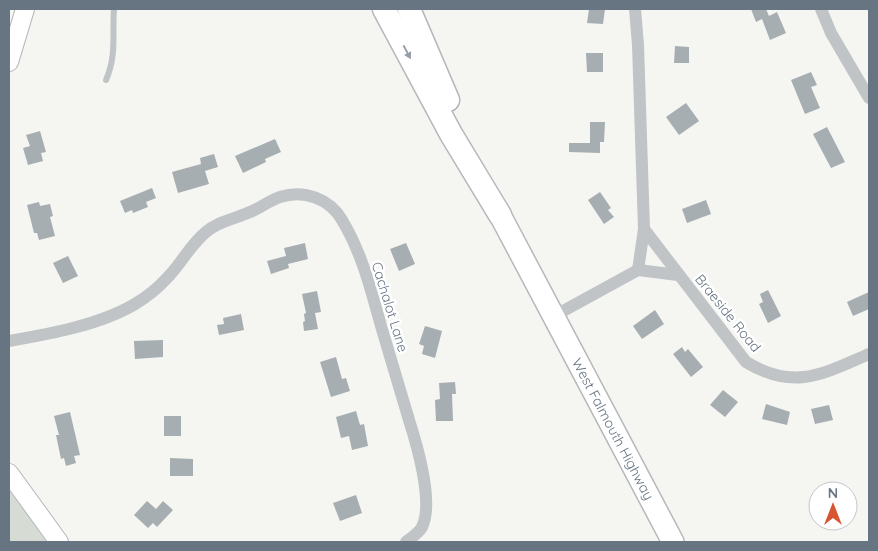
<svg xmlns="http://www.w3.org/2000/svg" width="878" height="551" viewBox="0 0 878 551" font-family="Quicksand,sans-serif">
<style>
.green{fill:#d6dcd3}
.building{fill:#a6aeb2}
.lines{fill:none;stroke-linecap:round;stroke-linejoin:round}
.secondary-casing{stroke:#b3b8bb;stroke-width:20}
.trunk-casing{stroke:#b5b8bb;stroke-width:24}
.motorway-casing{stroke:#b5b8bb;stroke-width:25}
.service{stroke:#c0c4c7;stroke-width:6}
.minor{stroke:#c0c4c7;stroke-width:12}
.secondary{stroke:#fff;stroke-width:18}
.trunk{stroke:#fff;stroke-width:21}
.motorway{stroke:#fff;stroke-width:22}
.oneway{fill:#949ea7}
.labels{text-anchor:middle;stroke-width:5;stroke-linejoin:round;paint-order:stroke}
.street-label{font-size:14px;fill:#667581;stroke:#fff}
</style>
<rect width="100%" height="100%" fill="#f5f5f2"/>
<polygon class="green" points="9,490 49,542 9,542"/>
<g class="building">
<polygon points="589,9 605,9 603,24 587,23"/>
<polygon points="751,9 766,9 769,16 777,12 786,33 770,40 762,19 756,22"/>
<polygon points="675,46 689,47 689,63 674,63"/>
<polygon points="586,53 603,53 603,72 587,72"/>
<polygon points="811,72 817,85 811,87 820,108 805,114 791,80"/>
<polygon points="686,103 699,121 679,135 666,117"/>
<polygon points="590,122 605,122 604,142 600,142 600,153 569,152 569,143 590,143"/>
<polygon points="827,127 845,162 831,168 813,134"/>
<polygon points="40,131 46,152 41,153 43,161 28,165 23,148 30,146 26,135"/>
<polygon points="275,139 281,152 265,159 266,162 243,173 235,156"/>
<polygon points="214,154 218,167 205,171 209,184 178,193 172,172 201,164 200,158"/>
<polygon points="152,188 156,198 146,202 148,207 133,213 132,210 125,213 120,201"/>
<polygon points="600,192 611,208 608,210 614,217 604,224 588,200"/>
<polygon points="706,200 711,214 687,223 682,209"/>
<polygon points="39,202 40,206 50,204 53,216 50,217 55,236 39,240 37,233 34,233 27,205"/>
<polygon points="305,243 308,259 288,264 289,268 271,274 267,261 286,256 284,248"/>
<polygon points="406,243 415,264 399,271 390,249"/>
<polygon points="68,256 78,276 63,283 53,263"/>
<polygon points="768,290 781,316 768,323 759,304 763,302 760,294"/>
<polygon points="317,291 321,312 315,313 318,329 304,331 303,322 305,321 304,314 306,313 302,294"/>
<polygon points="869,292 869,309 853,316 847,302"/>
<polygon points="655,310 664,324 642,339 633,326"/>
<polygon points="241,314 244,330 219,335 217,325 224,324 223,318"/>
<polygon points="425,326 442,331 435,358 422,354 424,346 419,344"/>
<polygon points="163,340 163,357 135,359 134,341"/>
<polygon points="682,347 685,352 688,349 703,367 691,377 673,354"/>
<polygon points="336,357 342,379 346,378 350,391 331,397 320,362"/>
<polygon points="455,382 456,394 452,394 453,421 436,421 435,400 440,399 439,383"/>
<polygon points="723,390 738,402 725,417 710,405"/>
<polygon points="766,404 790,412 787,425 762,419"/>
<polygon points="829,405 833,420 815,424 811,409"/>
<polygon points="356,411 360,425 364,424 368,446 352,450 349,436 341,438 336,417"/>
<polygon points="70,412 80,455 74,456 76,463 66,466 64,458 61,459 56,435 59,435 54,416"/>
<rect x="164" y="416" width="17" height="20"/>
<polygon points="170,458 193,459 193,476 170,476"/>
<polygon points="356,495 362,513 340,521 333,503"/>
<polygon points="147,501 156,509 163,501 173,510 157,527 153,523 148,528 134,515"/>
</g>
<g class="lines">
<defs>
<g id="secondary">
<polyline points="9,62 25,9"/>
<polyline points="9,473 59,542"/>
</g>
<polyline id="trunk" points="500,215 673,542"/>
<g id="motorway">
<polyline points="384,9 451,134 500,215"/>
<polyline points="409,9 448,100"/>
</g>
</defs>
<use href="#secondary" class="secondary-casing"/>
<use href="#trunk" class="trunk-casing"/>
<use href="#motorway" class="motorway-casing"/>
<path class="service" d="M106,80c11,-26 6,-44 8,-71"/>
<g class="minor">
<path d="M635,9l3,36 6,184 102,133c48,29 77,12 123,-8"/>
<polyline points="821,9 831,33 869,98"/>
<polyline points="638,270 644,229"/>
<polyline points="554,316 638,270 678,275"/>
<path d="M9,341c40,-7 91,-16 126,-37 10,-6 24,-17 32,-26 14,-14 23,-33 39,-46 12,-11 29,-13 44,-20 11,-4 20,-12 30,-15 24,-8 50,2 62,23 20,33 29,70 39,106 9,31 19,63 28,94 8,25 25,83 13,107 -3,6 -11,11 -16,15"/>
</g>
<use href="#secondary" class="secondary"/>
<use href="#trunk" class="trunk"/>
<use href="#motorway" class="motorway"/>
</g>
<defs><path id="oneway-solid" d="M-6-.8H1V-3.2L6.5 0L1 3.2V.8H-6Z" transform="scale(1.25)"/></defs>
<use class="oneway" href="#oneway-solid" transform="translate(407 52) rotate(62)"/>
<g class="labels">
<g class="street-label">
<text transform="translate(390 307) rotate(73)" y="5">Cachalot Lane</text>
<text transform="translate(728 313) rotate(51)" y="5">Braeside Road</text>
<text transform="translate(613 429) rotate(62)" y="5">West Falmouth Highway</text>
</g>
</g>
<rect width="878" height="551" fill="none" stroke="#667581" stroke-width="20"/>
<g transform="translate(833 506)"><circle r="24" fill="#ffffff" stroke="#c2c8cd"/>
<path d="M0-4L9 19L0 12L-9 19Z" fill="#d75530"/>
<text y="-8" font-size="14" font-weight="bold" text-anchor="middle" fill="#667581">N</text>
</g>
</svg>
